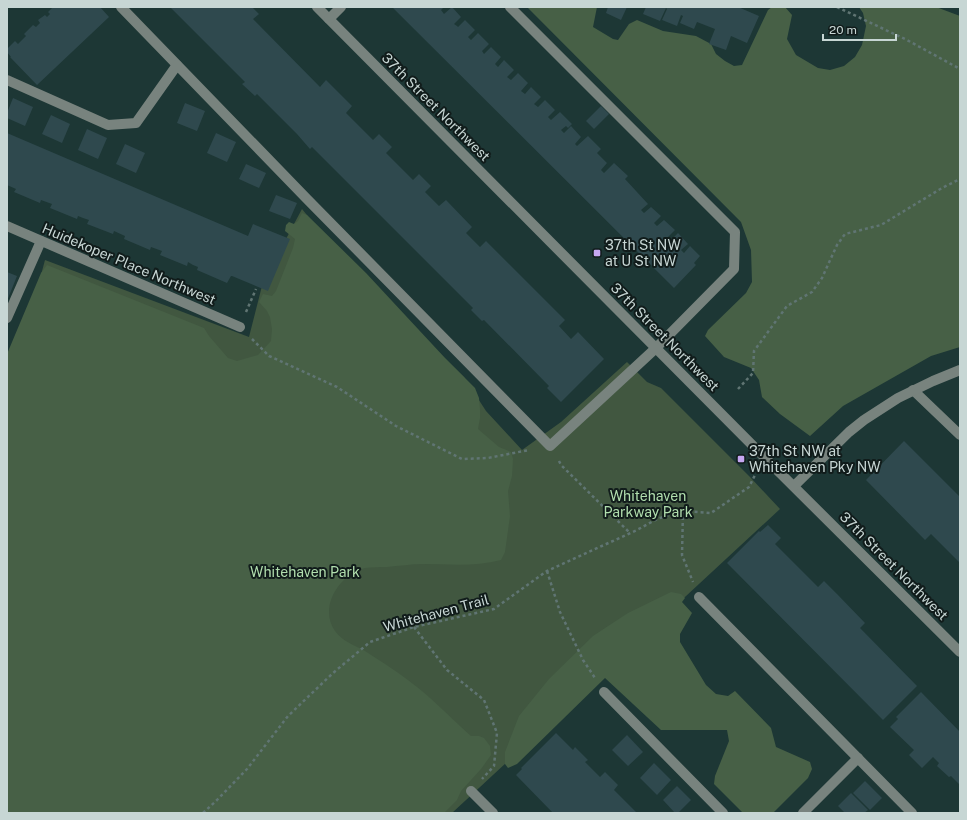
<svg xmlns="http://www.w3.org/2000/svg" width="967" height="820" viewBox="0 0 967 820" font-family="'Public Sans',sans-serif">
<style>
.green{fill:#415740}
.forest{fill:#476046}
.building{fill:#2f494e}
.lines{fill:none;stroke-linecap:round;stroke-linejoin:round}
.path{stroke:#607573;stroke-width:2.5;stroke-dasharray:3 3;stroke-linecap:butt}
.minor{stroke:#78837e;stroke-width:10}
.poi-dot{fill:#c5a7f1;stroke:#111c1b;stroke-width:1.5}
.labels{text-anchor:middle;stroke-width:4;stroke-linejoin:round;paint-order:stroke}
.street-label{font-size:14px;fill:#c7d6d4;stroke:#111c1b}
.poi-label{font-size:14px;fill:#c7d6d4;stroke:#111c1b;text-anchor:start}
.park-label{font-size:14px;fill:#b1deae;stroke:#111c1b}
</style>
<rect width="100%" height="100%" fill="#1d3735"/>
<polygon class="green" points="302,209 324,236 408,322 464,377 486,411 522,450 561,422 627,362 647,382 661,388 750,477 780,509 452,813 7,813 7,363 17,364 45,260 249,337 263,282"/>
<g class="forest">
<polygon points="527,7 597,7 593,27 613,39 618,40 629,24 637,20 663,31 696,36 711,44 716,54 725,61 734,66 742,65 768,10 772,7 785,7 792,15 787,39 796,55 818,68 830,70 844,66 855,57 862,45 866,26 863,13 859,7 936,7 960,16 960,347 931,356 843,406 810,436 780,414 762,397 759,380 751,368 724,357 705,336 708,330 746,293 752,282 751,250 741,222"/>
<path d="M302,213l5,2 59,58 79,85 30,30 4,10 1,12v8l-2,11 21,18 12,5 2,7 -1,17 -4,15 2,25 -5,36 -4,8c-26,7 -52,4 -78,4 -12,0 -24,2 -36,3 -7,0 -15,0 -22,1 -25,6 -47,39 -30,63 7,10 19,14 30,20 17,11 36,23 52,36 19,15 36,33 54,49h8l5,2 6,8 1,9 -10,14 -20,22 -4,9 -13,13h-437v-459l34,-81 6,-8 157,63 5,8 19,22 9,3 21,-6 13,-14 1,-12 -2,-12 -3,-6 -8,-9 4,-8 9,2 4,-5 17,-43 2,-9 -10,-8 1,-6 3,-3 5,2 4,-3z"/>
<polygon points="671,592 681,594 685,598 682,602 692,613 680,634 680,642 706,685 716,694 728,696 735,691 771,728 776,747 810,762 812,769 808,778 773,813 743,813 714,784 715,776 729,741 727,730 661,730 605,678 517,764 508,768 505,764 505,752 519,716 549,679 593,636 628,613"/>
</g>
<g class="building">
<polygon points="53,7 100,7 109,17 37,85 10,57 11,57 7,52 7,49 15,41 18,44 26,36 24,34 33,25 36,27 40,23 38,20 45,15 47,17 50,14 48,12"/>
<polygon points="170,7 252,7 259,14 253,19 320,87 326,80 352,106 346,113 373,140 379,134 392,147 386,153 413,180 419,174 431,186 425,192 439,206 446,200 472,227 466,233 480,247 486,241 565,320 559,326 571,339 578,332 604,359 561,402 547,388 549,386 485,321 484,320 482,321 471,310 473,308 312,147 310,149 297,134 257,94 255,96 242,84 245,82"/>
<polygon points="392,7 444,7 441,10 444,14 452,7 461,17 454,24 457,26 458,27 465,20 475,30 468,37 471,40 478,33 489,44 482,51 484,54 491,47 501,57 495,64 498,67 504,60 514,70 507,77 511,80 518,73 528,83 521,91 525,94 531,87 541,97 534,104 538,107 545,100 555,110 548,117 551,120 560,112 572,124 568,128 566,126 561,130 564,133 571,126 581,137 575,144 577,146 588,136 601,149 597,153 607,163 601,170 604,173 614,163 628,176 625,179 648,204 641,210 644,213 651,207 661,216 654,223 657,226 664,220 675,230 668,237 671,240 678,233 688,244 681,250 684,253 690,246 700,256 694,263 696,265 674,288"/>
<polygon points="608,7 627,7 621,20 606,13"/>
<polygon points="646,7 738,7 759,16 747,43 731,36 726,50 709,44 715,29 697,22 694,29 680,23 683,16 681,15 677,26 662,20 667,9 666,8 660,21 643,14"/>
<polygon points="13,98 33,107 25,126 7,118 7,113"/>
<polygon points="185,103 205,111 197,131 177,123"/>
<polygon points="601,106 609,114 594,129 586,121"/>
<polygon points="51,115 70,124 62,143 42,134"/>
<polygon points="87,129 107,138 98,159 78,150"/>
<polygon points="7,133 248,236 253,224 290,239 268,291 232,276 231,276 227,283 197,270 198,267 193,265 188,262 187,266 160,255 162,251 151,247 150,250 124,239 125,236 114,231 113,234 87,224 89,220 83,218 78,216 77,219 50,208 52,204 41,200 40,203 14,192 16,189 7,185"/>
<polygon points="216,133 236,142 227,162 207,153"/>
<polygon points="125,144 145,153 136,173 116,164"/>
<polygon points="246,164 266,173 259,188 239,179"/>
<polygon points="276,195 297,203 290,219 269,211"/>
<polygon points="7,272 17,276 7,301"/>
<polygon points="904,441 960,497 960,563 931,534 925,540 866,480"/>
<polygon points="768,525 781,538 775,544 818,587 824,581 837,594 865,623 860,628 917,686 883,720 727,563 759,531 760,532"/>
<polygon points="921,692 960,732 960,785 951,776 949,777 937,766 939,763 933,757 922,768 909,755 914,750 890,727 898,719 896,717"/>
<polygon points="556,733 573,750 575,747 588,760 585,762 600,777 605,772 618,785 614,790 637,813 553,813 516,775 522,769 521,768"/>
<polygon points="627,735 643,752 628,766 612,750"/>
<polygon points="654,763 671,780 657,795 640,778"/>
<polygon points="865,781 882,798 870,810 853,793"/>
<polygon points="677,786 691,800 678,813 675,813 663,800"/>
<polygon points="851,793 868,810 864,813 845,813 838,806"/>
</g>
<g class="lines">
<g class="path">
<polyline points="837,7 907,40 960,69"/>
<polyline points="246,312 256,289"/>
<polyline points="252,339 269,356 337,387 396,426 462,459 488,458 529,450"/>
<polyline points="738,389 753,373 754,351 787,306 812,292 822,278 837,245 845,234 881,225 942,188 960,179"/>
<polyline points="559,461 561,465 630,533"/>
<polyline points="683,511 682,555 693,582"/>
<polyline points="547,571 560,612 583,660 595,678"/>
<polyline points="414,627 447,670 484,700 497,733 494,766 482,779"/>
<polyline points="203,813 217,800 247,769 288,716 333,673 370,642 414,627 494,609 547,571 637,530 657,519 683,511 711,513 749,487 755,475"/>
</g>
<g class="minor">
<polyline points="121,7 307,199 550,446 656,348 734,269 735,232 510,7"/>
<polyline points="317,7 769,462 960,652"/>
<polyline points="329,19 341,7"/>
<polyline points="7,80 108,125 136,123 177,65"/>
<polyline points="7,226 240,327"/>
<polyline points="7,318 41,241"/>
<polyline points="913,390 960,435"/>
<polyline points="794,486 849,432 864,420 898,398 933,381 960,370"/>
<polyline points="699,597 912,813"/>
<polyline points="604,692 723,813"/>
<polyline points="471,791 493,813"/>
<polyline points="803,813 858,758"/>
</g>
</g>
<g class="poi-dot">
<rect x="593" y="249" width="8" height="8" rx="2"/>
<rect x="737" y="455" width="8" height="8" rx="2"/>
</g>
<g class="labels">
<g class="street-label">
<text transform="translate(436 107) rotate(45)" y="5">37th Street Northwest</text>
<text transform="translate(129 264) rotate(23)" y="5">Huidekoper Place Northwest</text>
<text transform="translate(665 337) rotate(45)" y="5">37th Street Northwest</text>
<text transform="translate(894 566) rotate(45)" y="5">37th Street Northwest</text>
<text transform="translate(436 613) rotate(-15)" y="5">Whitehaven Trail</text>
</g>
<g class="poi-label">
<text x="605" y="250">37th St NW<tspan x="605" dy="16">at U St NW</tspan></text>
<text x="749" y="456">37th St NW at<tspan x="749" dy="16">Whitehaven Pky NW</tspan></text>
</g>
<g class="park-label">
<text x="648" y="501">Whitehaven<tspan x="648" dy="16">Parkway Park</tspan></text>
<text x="305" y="577">Whitehaven Park</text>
</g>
</g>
<rect width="967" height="820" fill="none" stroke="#c7d6d4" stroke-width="16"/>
<path d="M823 34v6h73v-6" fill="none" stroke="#c7d6d4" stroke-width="2"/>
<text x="829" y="34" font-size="12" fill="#c7d6d4" stroke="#111c1b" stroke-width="3" paint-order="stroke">20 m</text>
</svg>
